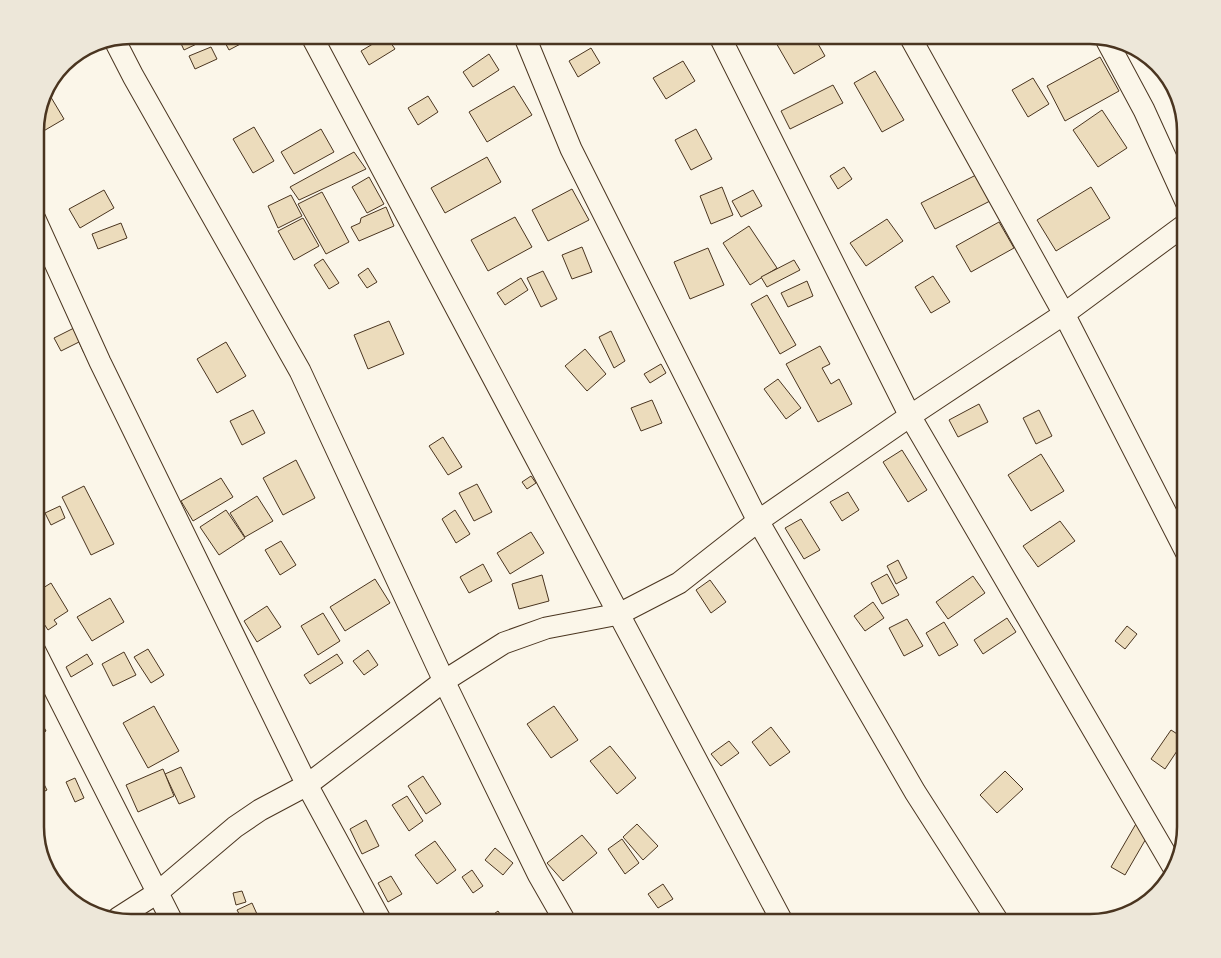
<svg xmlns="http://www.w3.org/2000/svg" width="1221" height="958" viewBox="0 0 1221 958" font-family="'Playfair Display',serif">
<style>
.building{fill:#ecdcbc;stroke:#4a3520}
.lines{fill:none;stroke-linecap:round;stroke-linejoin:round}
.street-casing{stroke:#4a3520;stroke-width:23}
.street{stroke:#fbf6e9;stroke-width:21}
.rim{fill:none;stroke:#4a3520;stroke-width:2.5}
</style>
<rect width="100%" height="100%" fill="#fbf6e9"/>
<g class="building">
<polygon points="177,35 207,35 209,38 184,50"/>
<polygon points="221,35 246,35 248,40 229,50"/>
<polygon points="740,35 754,35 744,41"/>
<polygon points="786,35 813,35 825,56 794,74 775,41"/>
<polygon points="386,36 395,49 369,65 361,51"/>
<polygon points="211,47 217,59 195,69 189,56"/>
<polygon points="591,48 600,63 578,77 569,61"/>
<polygon points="489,54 499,70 473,87 463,72"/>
<polygon points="1100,57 1119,91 1065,121 1047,86"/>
<polygon points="683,61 695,81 666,99 653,78"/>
<polygon points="875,71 904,120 882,132 854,83"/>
<polygon points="1033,78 1049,104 1028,117 1012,90"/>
<polygon points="833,85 843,103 790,129 781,111"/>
<polygon points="514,86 532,115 487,142 469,112"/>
<polygon points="49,94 64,119 35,136 35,124 42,98"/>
<polygon points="428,96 438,112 418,125 408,108"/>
<polygon points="1102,110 1127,148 1098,167 1073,130"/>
<polygon points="254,127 274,161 253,173 233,139"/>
<polygon points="321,129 334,152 294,174 281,152"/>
<polygon points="696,129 712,159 691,170 675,140"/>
<polygon points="354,152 366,169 299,200 290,187"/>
<polygon points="487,157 501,182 445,213 431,188"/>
<polygon points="844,167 852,179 838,189 830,176"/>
<polygon points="976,175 990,201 935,229 921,203"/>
<polygon points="369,177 384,204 367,213 352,187"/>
<polygon points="722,187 733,215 711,224 700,196"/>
<polygon points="1091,187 1110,218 1056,251 1037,220"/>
<polygon points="572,189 589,220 548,241 532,210"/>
<polygon points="104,190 114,208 80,228 69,209"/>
<polygon points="753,190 762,206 741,217 732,201"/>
<polygon points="322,192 349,242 326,254 298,204"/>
<polygon points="291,195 302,216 278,228 268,206"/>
<polygon points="386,207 394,226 359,241 351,227 360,223 361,218"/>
<polygon points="515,217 532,247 488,271 471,240"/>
<polygon points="303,218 319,246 294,260 278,231"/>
<polygon points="887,219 903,241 866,266 850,243"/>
<polygon points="999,222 1014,248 971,272 956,246"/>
<polygon points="121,223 127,238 98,249 92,234"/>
<polygon points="749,226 777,268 750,285 723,243"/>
<polygon points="582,247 592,272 572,279 562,255"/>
<polygon points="708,248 724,285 690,299 674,262"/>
<polygon points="323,259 339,283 329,289 314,265"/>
<polygon points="794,260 800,270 767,287 761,277"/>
<polygon points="368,268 377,282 367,288 358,275"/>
<polygon points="543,271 557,299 541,307 527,278"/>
<polygon points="933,276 950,302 931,313 915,287"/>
<polygon points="521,278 528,290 505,305 497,293"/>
<polygon points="807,281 813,296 788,307 781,293"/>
<polygon points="767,295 796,345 780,354 751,304"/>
<polygon points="389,321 404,354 368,369 354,335"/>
<polygon points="84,323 95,347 84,353 79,342 61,351 54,338"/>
<polygon points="611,331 625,361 614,368 599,337"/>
<polygon points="226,342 246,376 217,393 197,359"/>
<polygon points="820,346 830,364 822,368 831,384 839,379 852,404 818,422 786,364"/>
<polygon points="585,349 606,374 587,391 565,366"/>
<polygon points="661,364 666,373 650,383 644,374"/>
<polygon points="778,379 801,408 786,419 764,389"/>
<polygon points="652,400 662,423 641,431 631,408"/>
<polygon points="979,404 988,422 958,437 949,420"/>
<polygon points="253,410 265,433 242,445 230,421"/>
<polygon points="1039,410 1052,436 1036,444 1023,418"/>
<polygon points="443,437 462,467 448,475 429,446"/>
<polygon points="902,450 927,490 908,502 883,462"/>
<polygon points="1041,454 1064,491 1031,511 1008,475"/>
<polygon points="296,460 315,498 283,515 263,478"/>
<polygon points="531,476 536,483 527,489 522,482"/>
<polygon points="221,478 233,497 193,521 181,501"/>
<polygon points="477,484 492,512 474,521 459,493"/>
<polygon points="84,486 114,544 91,555 62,497"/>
<polygon points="848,492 859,510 842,521 830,502"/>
<polygon points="257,496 273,521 245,537 230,513"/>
<polygon points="60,506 65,518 51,525 45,513"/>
<polygon points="226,510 245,538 219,555 200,527"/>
<polygon points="455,510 470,534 456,543 442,519"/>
<polygon points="801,519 820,550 804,559 785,528"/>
<polygon points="1060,521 1075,541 1038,567 1023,546"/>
<polygon points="531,532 544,553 510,574 497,553"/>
<polygon points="281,541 296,565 280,575 265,550"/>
<polygon points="898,560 907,578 896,584 887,566"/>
<polygon points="483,564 492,581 469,593 460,577"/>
<polygon points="887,574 899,595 882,604 871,583"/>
<polygon points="542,575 549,601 519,609 512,584"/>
<polygon points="973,576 985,593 948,619 936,602"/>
<polygon points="375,579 390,603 345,631 330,607"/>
<polygon points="710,580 726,602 711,613 696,590"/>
<polygon points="51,583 68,611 54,620 57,624 48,630 35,610 35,593"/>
<polygon points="110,598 124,622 92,641 77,617"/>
<polygon points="873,602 884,618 865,631 854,616"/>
<polygon points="267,606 281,627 257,642 244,621"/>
<polygon points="323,613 340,641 318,655 301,626"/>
<polygon points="1007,618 1016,632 983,654 974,640"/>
<polygon points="907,619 923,646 904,656 889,628"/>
<polygon points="944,622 958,645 939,656 926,633"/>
<polygon points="1127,626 1137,634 1125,649 1115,641"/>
<polygon points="148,649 164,675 151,683 134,657"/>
<polygon points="368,650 378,665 364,675 353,661"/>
<polygon points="124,652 136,675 113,686 102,664"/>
<polygon points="87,654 93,664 71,677 66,667"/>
<polygon points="337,654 343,663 310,684 304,675"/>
<polygon points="154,706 179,751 148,768 123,723"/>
<polygon points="554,706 578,740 551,758 527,724"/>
<polygon points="35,711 46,731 35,737"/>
<polygon points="771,727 790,752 770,766 752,742"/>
<polygon points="1171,730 1185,739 1165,769 1151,759"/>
<polygon points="729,741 739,753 721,766 711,754"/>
<polygon points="610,746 636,778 617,794 590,761"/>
<polygon points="35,767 47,790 35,796"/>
<polygon points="181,767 195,797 179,804 165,774"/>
<polygon points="163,769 174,796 138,812 126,785"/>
<polygon points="1005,771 1023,789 997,813 980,795"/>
<polygon points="423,776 441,804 426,814 408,786"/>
<polygon points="75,778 84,798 75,802 66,782"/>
<polygon points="407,796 423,821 409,831 392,805"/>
<polygon points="366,820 379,846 362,854 350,829"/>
<polygon points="1137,822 1151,830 1125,875 1111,867"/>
<polygon points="637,824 658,846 643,860 623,837"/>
<polygon points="582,835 597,853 563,881 547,863"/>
<polygon points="622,839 639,863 625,874 608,849"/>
<polygon points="435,841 456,870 437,884 415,855"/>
<polygon points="495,848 513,863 503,875 485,860"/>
<polygon points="472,870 483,886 473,893 462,877"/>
<polygon points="391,876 402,894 388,902 378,883"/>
<polygon points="663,884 673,899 658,908 648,894"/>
<polygon points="242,891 246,902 236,905 233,893"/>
<polygon points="252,903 261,923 244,923 237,910"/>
<polygon points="498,911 506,923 484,923 483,922"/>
</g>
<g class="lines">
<defs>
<g id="street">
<polyline points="311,35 783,923"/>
<polyline points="524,35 571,149 758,521 915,792 999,923"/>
<polyline points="719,35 910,416 1172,865"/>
<polyline points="909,35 1064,314 1186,552"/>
<polyline points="115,41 133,76 300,371 444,681 538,874 566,923"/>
<polyline points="1107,41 1144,110 1186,202"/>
<polyline points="35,219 100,362 307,785 382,923"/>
<polyline points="35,651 173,923"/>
<polyline points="118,918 157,893 235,827 260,810 307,785 444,681 504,643 546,628 619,614 679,583 758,521 910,416 1064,314 1186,224"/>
</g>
</defs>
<use href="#street" class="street-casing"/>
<use href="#street" class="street"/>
</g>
<path d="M0 0H1221V958H0ZM131 44H1090A87 87 0 0 1 1177 131V827A87 87 0 0 1 1090 914H131A87 87 0 0 1 44 827V131A87 87 0 0 1 131 44Z" fill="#ede7d9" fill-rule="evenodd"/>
<path class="rim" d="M131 44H1090A87 87 0 0 1 1177 131V827A87 87 0 0 1 1090 914H131A87 87 0 0 1 44 827V131A87 87 0 0 1 131 44Z"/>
</svg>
